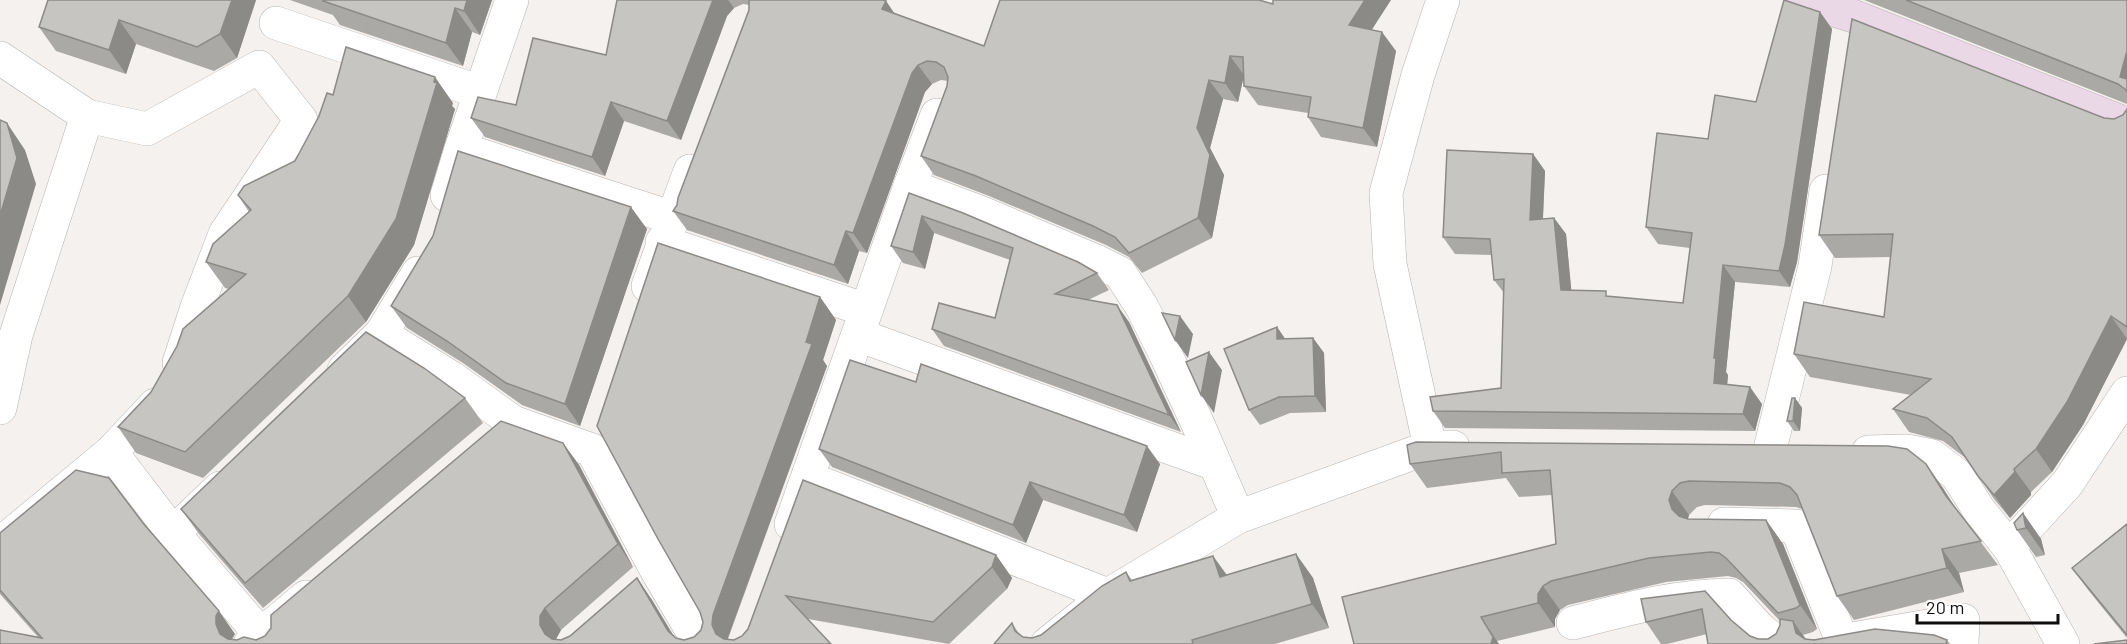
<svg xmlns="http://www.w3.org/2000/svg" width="2127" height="644" viewBox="0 0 2127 644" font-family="Barlow,sans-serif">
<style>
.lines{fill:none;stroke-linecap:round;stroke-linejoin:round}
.street-casing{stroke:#b8b3b1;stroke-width:34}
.secondary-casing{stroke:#b8b3b1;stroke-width:34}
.street{stroke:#fff;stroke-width:33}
.secondary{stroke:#ead8e6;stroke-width:33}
.wall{fill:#aba9a6}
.shaded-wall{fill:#8b8a87}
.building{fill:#c7c5c1;stroke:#8b8a87;stroke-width:1.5}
</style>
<rect width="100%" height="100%" fill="#f5f1ef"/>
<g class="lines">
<defs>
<g id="street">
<polyline points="276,23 480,92"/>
<polyline points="0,58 87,116 16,335 0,408"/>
<polyline points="87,116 147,129 259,67 301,120 225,234 197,307 179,363"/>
<polyline points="461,149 673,218"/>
<polyline points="910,186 982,213 1098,262 1120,273 1142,307 1165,353 1197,422 1238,517"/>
<polyline points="447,195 461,149 512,0"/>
<polyline points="662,242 866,310"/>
<polyline points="648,286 690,171"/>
<polyline points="381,334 452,378 513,422 592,450 657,571 700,644"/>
<polyline points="858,335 1215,464"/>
<polyline points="344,370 381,334 418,273"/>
<polyline points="1430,447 1390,264 1386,193 1418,75 1443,0"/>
<polyline points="1770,449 1815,266 1826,191"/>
<polyline points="111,452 173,533 269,644"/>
<polyline points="1868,452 1907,451 1932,456 1957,475 1979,510 2009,547 2063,644"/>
<polyline points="808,478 1108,595"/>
<polyline points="791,524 910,186 937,115"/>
<polyline points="1724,524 1796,526 1842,641"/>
<polyline points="173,533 220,488"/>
<polyline points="0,544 111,452 155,405"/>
<polyline points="2009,547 2067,484 2127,393"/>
<path d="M1573,623c55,-14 99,-27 156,-28l30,33 19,16"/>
<polyline points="1852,639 1963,620 1962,644"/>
<polyline points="250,644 306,597"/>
<polyline points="1047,644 1108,595 1238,517 1430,447 1453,447"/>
</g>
<polyline id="secondary" points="1803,0 1853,16 2127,124"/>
</defs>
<use href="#street" class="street-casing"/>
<use href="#secondary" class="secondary-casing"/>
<use href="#street" class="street"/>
<use href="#secondary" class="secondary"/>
</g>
<g class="wall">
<polygon points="256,0 237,58 214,71 136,44 126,74 56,51 39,27"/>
<polygon points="290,0 492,0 480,35 472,32 463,66 340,25 333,15"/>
<polygon points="617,0 883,0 886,1 894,14 984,46 1372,30 1396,51 1377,147 1321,137 1308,117 1308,113 1258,105 1244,86 1244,75 1238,102 1223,99 1210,148 1224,175 1212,238 1142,273 1129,257 1106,245 989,196 934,175 921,156 947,86 948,81 941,80 932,84 925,92 867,253 859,251 848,284 687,230 673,211 677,205 749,10 750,5 743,4 734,8 727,16 681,140 624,121 605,176 485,137 471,118 516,105 606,55"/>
<polygon points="1864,0 2127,0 2127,104"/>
<polygon points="1820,12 1832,29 1797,262 1790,287 1735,282 1726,372 1728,375 1727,384 1762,404 1755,431 1445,428 1433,411 1501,388 1504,293 1494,280 1492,255 1455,254 1443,237 1533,154 1545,171 1543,219 1554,218 1566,234 1571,290 1609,297 1683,303 1690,248 1658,244 1646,227 1708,139 1756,102"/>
<polygon points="333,95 453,103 452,106 455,109 414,245 366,322 203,478 136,453 118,427 151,392 229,289 225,288 206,262 249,212 238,195 295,161"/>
<polygon points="2127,109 2127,339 2083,425 2052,472 2031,492 2031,495 2010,518 1994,499 1967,459 1943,441 1909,432 1893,409 1911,395 1810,377 1794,354 1884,317 1891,257 1835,258 1819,235 2104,118 2114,119 2123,115"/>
<polygon points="909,193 1097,273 1109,290 1088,300 1129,322 1181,432 944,346 932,329 995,318 1010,260 934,233 925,269 903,263 891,246"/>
<polygon points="647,229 580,426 522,405 463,363 407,328 391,306 433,236"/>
<polygon points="820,297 836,320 823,360 827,366 728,639 734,640 742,636 748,629 803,480 996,555 1012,578 1007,589 949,644 808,619 831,644 0,644 38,637 0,594 0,533 143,523 235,634 232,640 256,640 265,636 563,443 579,465 633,567 561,630 556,639 561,640 570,636 637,578 652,600 674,636 676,638 684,640 694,637 701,630"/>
<polygon points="1277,327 1285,339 1313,338 1324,353 1326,412 1290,413 1260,425 1249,410"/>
<polygon points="465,398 483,423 263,608 199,534 181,509"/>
<polygon points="1795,398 1802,408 1800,431 1794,431 1787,421"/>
<polygon points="1407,445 1926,464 1956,509 1998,565 1959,573 1964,592 1854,620 1837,596 1802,509 1796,507 1705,505 1697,507 1689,515 1688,519 1766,520 1783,544 1817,629 1813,632 1803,635 1806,639 1947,640 1950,644 1708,644 1707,634 1667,644 1661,644 1646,622 1705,591 1731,620 1750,636 1758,639 1768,639 1776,634 1780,625 1780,621 1743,582 1736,578 1728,576 1666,582 1568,605 1560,610 1555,619 1555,627 1497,641 1354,644 1556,544 1552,495 1519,497 1506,478 1427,488 1410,464"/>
<polygon points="819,449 1160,464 1137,532 1043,500 1026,543 832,467"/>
<polygon points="2023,513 2041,539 2045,555 2036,557 2017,530"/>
<polygon points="2127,524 2127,638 2089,591 2072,568"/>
<polygon points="1296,554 1313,578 1329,628 1275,644 994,644 1012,623 1020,635 1023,637 1032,638 1041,635 1126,572 1132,580 1213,556 1227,575"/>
</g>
<g class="shaded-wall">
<polygon points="232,0 256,0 237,58 220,34"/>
<polygon points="467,0 492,0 480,35 464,11"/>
<polygon points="713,0 728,0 734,8 727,16 681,140 667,121"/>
<polygon points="1365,0 1391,0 1362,45 1349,25"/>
<polygon points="886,1 899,20 882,9"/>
<polygon points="455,8 472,32 463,66 446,43"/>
<polygon points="1820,12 1832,29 1797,262 1790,287 1779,271"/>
<polygon points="119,20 136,44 126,74 109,50"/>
<polygon points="1382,32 1396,51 1377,147 1363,128"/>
<polygon points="2127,51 2127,88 2120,77"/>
<polygon points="1230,56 1244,75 1238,102 1225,83"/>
<polygon points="918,65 932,84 925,92 867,253 853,233 912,73"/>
<polygon points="435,77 453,103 452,106 455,109 414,245 366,322 348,296"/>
<polygon points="1209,80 1223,99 1210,148 1224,175 1212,238 1198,218 1197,128"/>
<polygon points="611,102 624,121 605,176 592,157"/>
<polygon points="7,123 25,150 36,184 0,305 0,216"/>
<polygon points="1533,154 1545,171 1542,237 1530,220"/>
<polygon points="631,207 647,229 580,426 565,404"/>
<polygon points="922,216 934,233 925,269 913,252"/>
<polygon points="1554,218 1566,234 1573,307 1561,290"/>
<polygon points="846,231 859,251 848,284 834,265"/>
<polygon points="1723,265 1735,282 1726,372 1728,375 1726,400 1714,383 1714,358"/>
<polygon points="820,297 836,320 823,360 827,366 728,637 728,644 716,634 712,625 713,615"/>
<polygon points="1117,305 1129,322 1181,432 1169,415"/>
<polygon points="1180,316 1193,334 1188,358 1175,340"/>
<polygon points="2111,316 2127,339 2083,425 2052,472 2036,449"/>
<polygon points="1277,327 1288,343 1277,339"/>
<polygon points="1313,338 1324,353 1326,412 1315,396"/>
<polygon points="1209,352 1222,370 1214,413 1201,395"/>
<polygon points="1750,387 1762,404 1755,431 1743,414"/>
<polygon points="1795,398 1802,408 1800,431 1793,421"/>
<polygon points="563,443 579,465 633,567 618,544"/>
<polygon points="1147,446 1160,464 1137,532 1124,515"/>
<polygon points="1926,464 1943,488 1963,520 1946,496"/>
<polygon points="2014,469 2031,492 2031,495 2010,518 1994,495"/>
<polygon points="1030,482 1043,500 1026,543 1013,525"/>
<polygon points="1672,491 1689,515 1686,524 1672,509 1669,500"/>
<polygon points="2023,513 2041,539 2045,555 2026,528"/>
<polygon points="1766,520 1783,544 1817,629 1800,605"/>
<polygon points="1942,549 1959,573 1964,592 1947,568"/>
<polygon points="1296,554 1313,578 1329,628 1312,604"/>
<polygon points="996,555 1012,578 1007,589 992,567"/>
<polygon points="1213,556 1230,580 1220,577"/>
<polygon points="637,578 652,600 678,644 668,631"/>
<polygon points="1543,586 1560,610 1555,619 1555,627 1538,603 1538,594"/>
<polygon points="545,608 561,630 556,639 556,644 545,634 540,625 540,616"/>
<polygon points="219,611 235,634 232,638 232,644 220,634 216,624 216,616"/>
<polygon points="1481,617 1499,644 1491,644"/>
<polygon points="1793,621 1809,644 1796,633"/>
</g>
<g class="building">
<polygon points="48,0 232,0 220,34 197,47 119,20 109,50 39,27"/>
<polygon points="323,0 467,0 464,11 455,8 446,43 323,1"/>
<polygon points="617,0 713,0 667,121 611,102 592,157 471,118 478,97 516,105 533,38 606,55"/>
<polygon points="749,0 883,0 886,1 882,9 984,46 1000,0 1259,0 1273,4 1273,0 1365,0 1349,25 1382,32 1363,128 1308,117 1311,97 1244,86 1243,57 1230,56 1225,83 1209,80 1197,128 1210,155 1198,218 1129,253 1115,237 1093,226 976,176 921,156 947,86 948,77 944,67 936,62 927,61 918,65 912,73 853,233 846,231 834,265 673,211 677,205 678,198 749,10"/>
<polygon points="1784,0 1820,12 1785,245 1779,271 1723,265 1714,358 1716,358 1714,383 1750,387 1743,414 1433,411 1430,397 1501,388 1504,279 1494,280 1490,239 1443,237 1447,150 1533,154 1530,220 1554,218 1561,290 1606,291 1606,296 1683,303 1692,233 1646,227 1657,133 1708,139 1715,95 1756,102"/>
<polygon points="1906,0 2127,0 2127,51 2120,77 2127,79 2127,92 2126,90 2118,84"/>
<polygon points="1852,19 2104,118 2114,119 2123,115 2127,109 2127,327 2111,316 2067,402 2036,449 2014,469 2015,472 1994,495 1978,476 1952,437 1927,418 1893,409 1931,379 1794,354 1804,302 1884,317 1893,234 1819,235"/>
<polygon points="346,47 435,77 434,82 437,83 396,219 348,296 185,452 118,427 151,392 177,346 183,329 246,274 206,262 213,244 251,210 238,195 244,186 295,161 319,116 327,93 333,95"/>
<polygon points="0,120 7,123 17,158 0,216"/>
<polygon points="458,151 631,207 565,404 506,383 447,341 391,306 433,236"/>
<polygon points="909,193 963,213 1078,262 1097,273 1055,294 1117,305 1169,415 932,329 939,303 995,318 1013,248 922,216 913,252 891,246"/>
<polygon points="658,243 820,297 806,342 812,344 713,615 712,625 716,634 724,639 734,640 742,636 748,629 803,480 996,555 992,567 933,622 786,596 831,644 0,644 0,630 42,638 0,590 0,533 76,470 109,478 143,523 219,611 216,616 216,624 220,634 228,639 237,640 244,637 256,640 265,636 271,628 271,615 501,421 563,443 618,544 545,608 540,616 540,625 545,634 552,639 561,640 570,636 637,578 668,631 676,638 684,640 694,637 701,630 703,622 700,612 658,539 597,426"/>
<polygon points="1162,313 1180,316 1175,340"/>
<polygon points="1277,327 1277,339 1313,338 1315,396 1279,397 1249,410 1224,349"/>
<polygon points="366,332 424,368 465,398 245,583 181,509"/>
<polygon points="1209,352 1201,395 1186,362"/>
<polygon points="850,360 916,382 921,364 1147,446 1124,515 1030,482 1013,525 819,449"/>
<polygon points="1792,398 1795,398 1793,421 1787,421"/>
<polygon points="1416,442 1888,446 1907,449 1926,464 1946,496 1981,541 1942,549 1947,568 1837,596 1797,495 1790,487 1780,483 1689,481 1680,483 1672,491 1669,500 1672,509 1679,516 1688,519 1766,520 1800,605 1796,608 1778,613 1726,558 1719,553 1711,552 1649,558 1551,581 1543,586 1538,594 1538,603 1481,617 1493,637 1491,644 1354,644 1342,597 1556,544 1550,470 1502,473 1501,452 1410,464 1407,445"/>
<polygon points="2023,513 2026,528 2017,530 2014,523"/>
<polygon points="2127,524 2127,635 2072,568"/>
<polygon points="1296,554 1312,604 1192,640 1193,644 994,644 1012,623 1015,631 1023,637 1032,638 1041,635 1102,586 1126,572 1130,581 1213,556 1220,577"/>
<polygon points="1705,591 1731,620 1750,636 1758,639 1768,639 1776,634 1780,625 1780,619 1793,621 1796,633 1805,639 1814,640 1875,629 1934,635 1947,640 1946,644 1708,644 1702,609 1646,622 1641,599"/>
<polygon points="2127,640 2127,644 2094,644"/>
</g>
<path d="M1917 614v9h141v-9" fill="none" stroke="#0e0d0c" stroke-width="3"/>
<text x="1926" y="614" font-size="18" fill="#0e0d0c" stroke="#ffffff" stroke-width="4.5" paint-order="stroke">20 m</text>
</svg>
